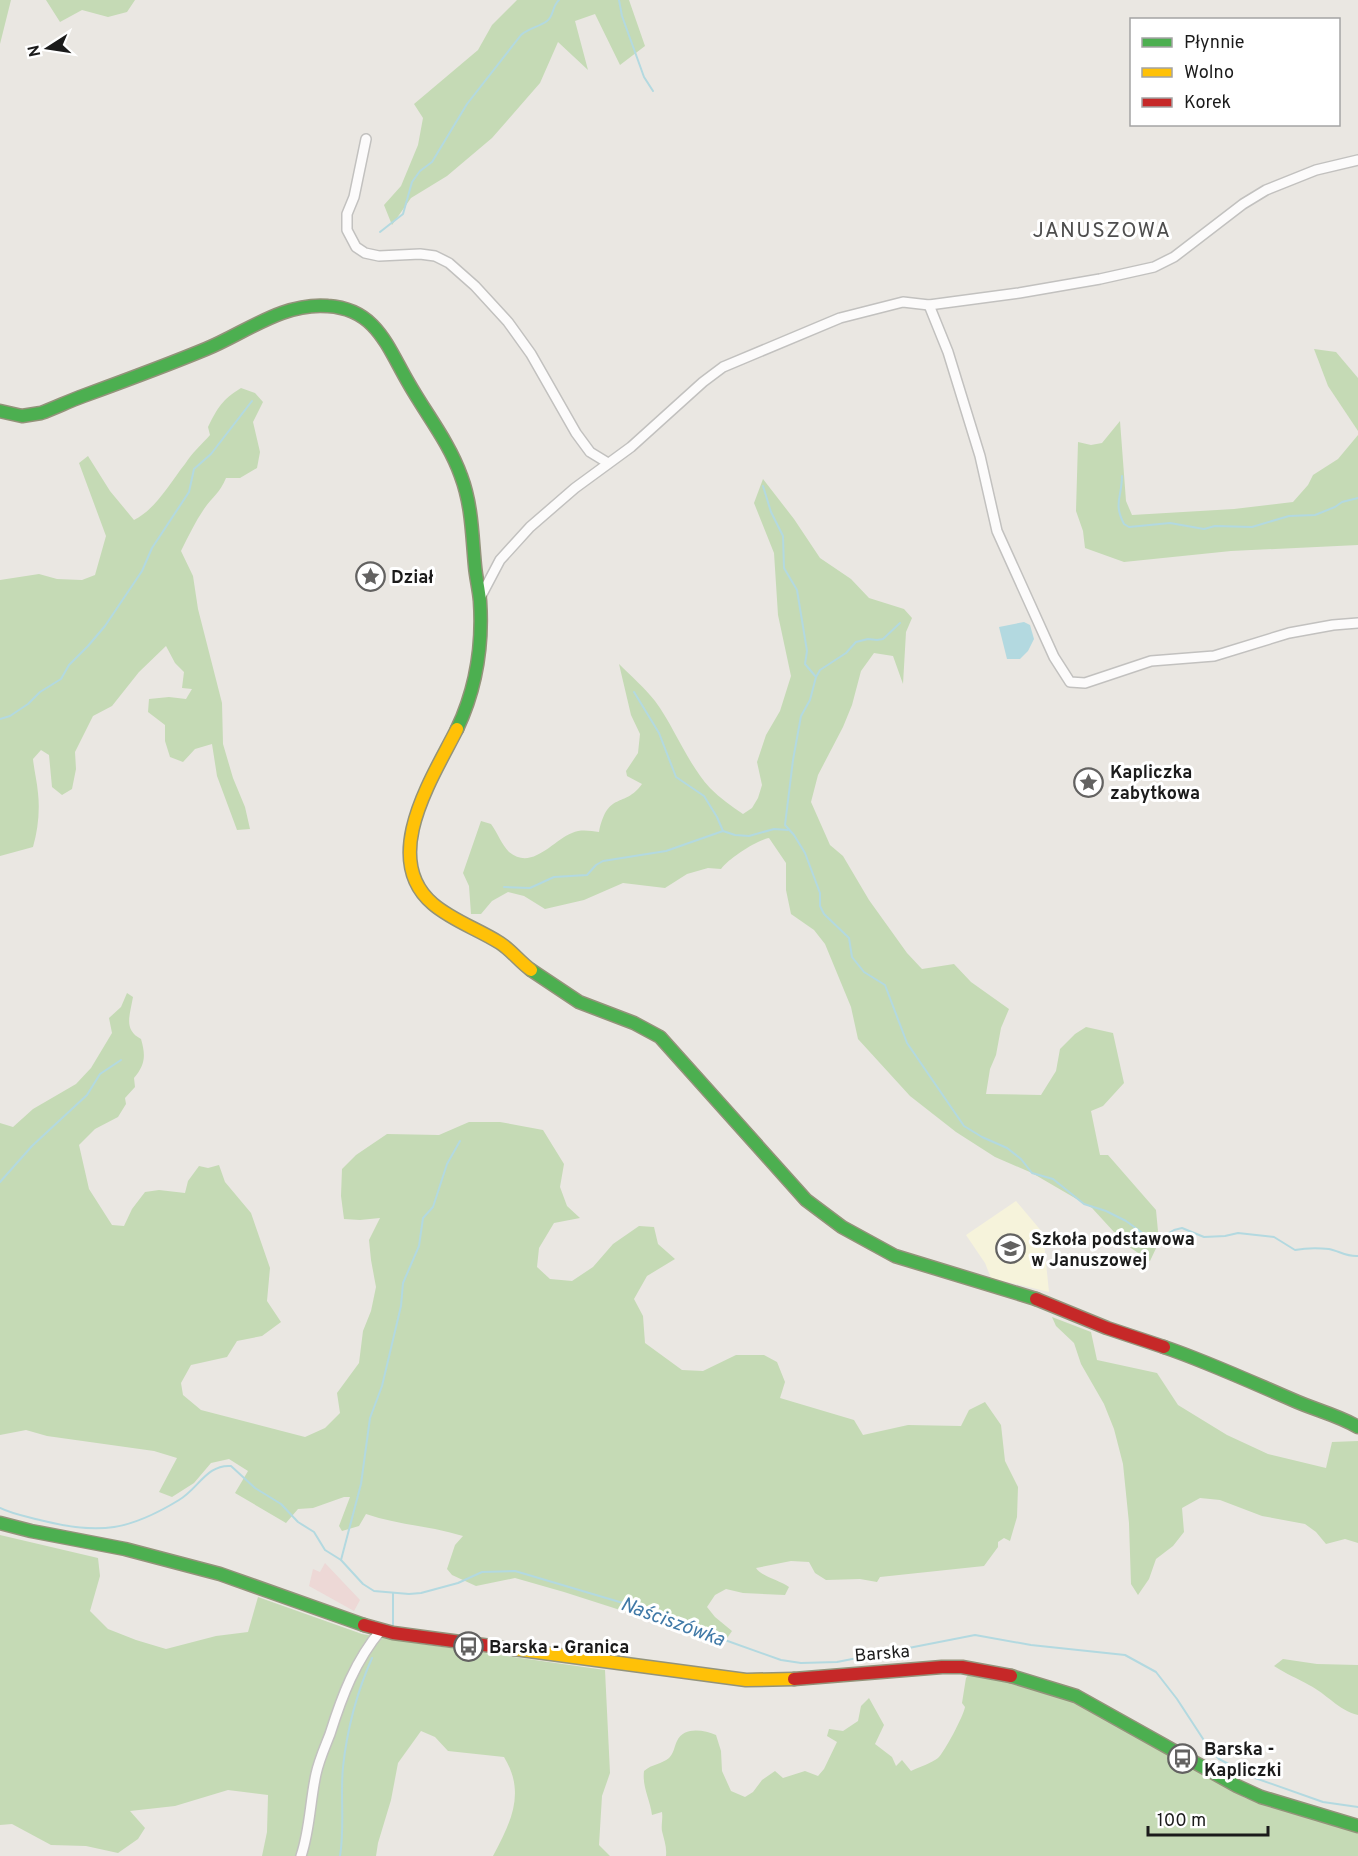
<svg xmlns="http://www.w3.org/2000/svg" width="1358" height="1856" viewBox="0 0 1358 1856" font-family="Overpass,sans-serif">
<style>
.commercial{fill:#edd8d6}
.education{fill:#f6f3db}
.forest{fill:#c5dab5}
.water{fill:#b3d9e0}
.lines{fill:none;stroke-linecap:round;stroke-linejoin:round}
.stream{stroke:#b3d9e0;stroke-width:2}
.street-casing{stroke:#c2c1bf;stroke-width:12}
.fast-casing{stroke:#93937a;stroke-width:15}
.slow-casing{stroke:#93937a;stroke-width:15}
.jam-casing{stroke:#93937a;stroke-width:15}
.street{stroke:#fcfbfb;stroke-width:9}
.fast{stroke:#4caf50;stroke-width:12}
.slow{stroke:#ffc107;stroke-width:12}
.jam{stroke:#c62828;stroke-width:12}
.labels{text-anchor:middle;stroke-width:6;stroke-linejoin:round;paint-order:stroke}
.poi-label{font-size:18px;font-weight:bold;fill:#1b1b1b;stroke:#fff;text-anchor:start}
.street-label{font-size:18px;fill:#1b1b1b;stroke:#fff}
.water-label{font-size:20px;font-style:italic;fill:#4079a7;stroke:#fff}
.quarter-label{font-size:21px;letter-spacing:1.5px;fill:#4e4e4e;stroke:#fff}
</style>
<rect width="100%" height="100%" fill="#eae7e2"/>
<polygon class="commercial" points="325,1563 360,1600 354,1611 309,1586 313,1569 320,1572"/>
<polygon class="education" points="1016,1201 1043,1233 1049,1292 991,1278 985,1263 966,1235"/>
<g class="forest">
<polygon points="0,0 11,0 0,44"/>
<polygon points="46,0 135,0 127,12 108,17 82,10 60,22"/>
<polygon points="517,0 629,0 645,46 620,65 595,14 575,21 588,70 558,42 540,83 492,138 447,176 411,198 392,225 384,205 401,186 418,145 423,118 414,104 478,50 492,25"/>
<polygon points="1314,349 1336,352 1358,378 1358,431 1328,386"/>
<path d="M241,388l14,5 8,9 -10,20 7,30 -3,16 -17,10h-14c-6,15 -13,18 -22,31 -9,13 -16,28 -23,42l12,25 5,33 24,94 1,41 10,34 12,29 5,22 -13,1 -20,-54 -5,-32 -17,5 -12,13 -13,-5 -5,-16v-16l-17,-13 1,-13 20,-2 17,2 6,-10 -10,-1 2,-16 -9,-9 -9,-17 -27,26 -27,34 -19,10 -18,36 1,17 -4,20 -10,6 -10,-8 -3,-32 -8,-5 -8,9c1,11 4,22 5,34 2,17 0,37 -5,54l-33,9v-276l39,-6 18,5 25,1 13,-5 11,-39 -27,-73 9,-7 22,35 24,29c23,-12 35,-36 51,-56 7,-11 17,-20 25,-29l-2,-8c10,-20 14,-27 33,-39z"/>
<polygon points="1120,421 1126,501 1132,515 1234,509 1293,502 1308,485 1313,475 1338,459 1358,435 1358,545 1231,551 1124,562 1085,548 1083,531 1076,511 1078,442 1091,445 1102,443"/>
<path d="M763,479l31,40 26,39 31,21 18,19 35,11 8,9 -6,14 -3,52 -10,-28 -19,-3 -13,18 -9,34 -9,22 -25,48 -7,27 19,43 13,11 26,44 38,53 15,16 32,-5 17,18 38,27 -8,19 -5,27 -6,14 -4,25 55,1 15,-24 4,-22 15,-15 11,-7 27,6 11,50 -21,23 -12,5 9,44h8l48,55 3,32 -9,19 -25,-17 -33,-36 -60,-35 -37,-16 -39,-25 -46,-36 -52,-57 -7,-32 -26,-63 -11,-14 -23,-16 -5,-24v-27l-17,-25c-12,2 -40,20 -48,31l-13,-1 -21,6 -22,14 -42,-5 -39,17 -39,9 -21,-13 -16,-4 -16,9 -11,13h-10l-2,-28 -6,-13 18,-52 10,3c6,8 11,21 18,28 23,19 43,-11 63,-19 9,-4 18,-2 27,-1 9,-42 25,-23 43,-48l-15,-8 -1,-5 12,-18 2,-19 -9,-19 -12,-51c12,12 26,24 36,37 20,27 32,62 55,87 10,10 21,18 33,26l9,-6 6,-10 4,-13 -5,-23 9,-27 14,-24 11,-35 -13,-61 -4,-62 -20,-50z"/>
<path d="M127,993l6,4c-3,18 -10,33 8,42 5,17 4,26 -7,39l1,9 -10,11 1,6 -8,13 -23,12 -16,16 10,44 23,36 12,1 8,-17 13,-17 14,-2 26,3 3,-12 11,-15 9,2 11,-3 6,17 26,31 19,55 -3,33 14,21 -19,14 -25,5 -10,16 -36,8 -10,18 2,12 18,15 104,27 20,-9 15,-15 -3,-20 22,-30 4,-32 8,-20 5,-24 -5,-27 -2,-20 11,-22 -20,2 -16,-1 -3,-23 1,-27 14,-14 31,-21 52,1 30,-13h31l43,8 21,34 -4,23 7,19 13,12 -26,5 -15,25 -2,19 13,12 22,2 21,-14 20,-23 26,-18 15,1 4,17 17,15 -28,17 -13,23 9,17 2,27 37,27 21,1 33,-16h28l13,7 8,20 -5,16 74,22 9,15 45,-10 53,1 8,-16 16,-8 16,23 4,36 13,26 -1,30 -7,24 -6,-3 -6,4v5l-14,19 -104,11 -3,5 -17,-3 -34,1 -11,-7 -6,-11 -18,-1 -35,7c6,9 23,12 33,19l-4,8 -42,-2 -17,-4 -11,6 -8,12 8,10 17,14 -11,16 -23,-12 -134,-43 -49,-14 -39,8 -24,-11 -5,-6 8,-24 8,-9c-32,-10 -65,-11 -97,-22l-7,12 -17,5 -3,-5 11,-29h-6l-31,11 -15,1 -12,14 -51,-30 13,-22 -19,-12 -18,4 -17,20 -22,14 -13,-5 18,-34 -23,-7 -107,-15 -21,-6 -26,5v-312l13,4 20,-18 43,-25 15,-16 21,-35 -3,-15 12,-11z"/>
<polygon points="1052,1317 1091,1332 1097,1360 1157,1373 1178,1405 1227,1435 1268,1454 1326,1468 1332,1442 1358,1441 1358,1543 1345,1539 1326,1544 1316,1532 1305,1524 1262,1516 1220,1500 1200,1498 1182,1508 1184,1532 1173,1546 1156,1559 1149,1579 1138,1595 1131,1584 1129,1523 1123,1464 1114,1429 1104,1404 1081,1364 1074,1343 1056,1326"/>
<path d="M0,1535l98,23 2,18 -10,35 18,18 28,11 30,9 50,-13 32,-4 10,-35 104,37 53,9 190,27 5,103 -8,23 -3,49 11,11h-117c18,-34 33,-63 11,-99l-56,-6 -13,-14 -14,-6 -23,32 -7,37 -13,43 -2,13h-114l5,-24 1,-37 -40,-5 -53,16 -45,5 15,17 -7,11 -20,14 -32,-7 -35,-1 -39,-21 -12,1z"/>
<path d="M1283,1659l34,5 41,1v50c-20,-5 -31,-21 -49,-30 -12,-7 -23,-11 -35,-19z"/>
<path d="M969,1674l28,4 71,21 59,31 118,68 81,25 32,8v25h-692c1,-9 -2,-16 -4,-25 -1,-6 1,-12 0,-19l-10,3c-2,-16 -10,-28 -8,-44 8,-7 18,-7 25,-13 5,-5 5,-11 8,-17 7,-15 27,-11 39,-6l5,16 1,20 9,20 14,6 8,-5 9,-12 13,-9 8,7 22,-7 13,5 6,-7 13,-27 -10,-6 2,-7 14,2 15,-10 3,-15 8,-8 15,27 -9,19 17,13 4,9 6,-6 9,11c8,-4 21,-8 27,-13 6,-5 26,-43 27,-51l-3,-4 4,-25z"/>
</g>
<polygon class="water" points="1024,622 1030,625 1034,639 1028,651 1020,659 1007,659 999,627"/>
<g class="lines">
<g class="stream">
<polyline points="619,0 622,16 644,77 653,91"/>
<path d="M380,232l23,-18 9,-32 8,-11 12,-9 35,-58 54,-69c8,-7 18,-8 26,-14 7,-5 5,-15 12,-21"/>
<path d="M1122,476c0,21 -9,27 2,48l5,3 41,-4 34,6 11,-3 37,1 37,-11 26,-1 20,-8 7,-5 16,-4"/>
<path d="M763,486l8,26 12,24 1,32 13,22 10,61 -2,13 11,13 -6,23 -9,16 -8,44 -8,65 9,10 11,18 15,40v13l4,8 25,24 3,19 12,15 21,13 22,58 57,83 18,11 25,11 14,11 11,14 21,6 31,25 22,7 20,10 22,16 12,1 14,-8 8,-2 22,9 21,-1 13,-3 36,4 21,13c11,-2 23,-2 34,-1 10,2 18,8 29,7"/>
<polyline points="816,677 820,670 846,653 856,642 868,639 877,640 883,639 900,623"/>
<polyline points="634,692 659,733 676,777 704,796 717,817 723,831"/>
<polyline points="0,719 10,716 28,704 40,692 61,679 69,665 88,646 105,626 142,571 152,548 189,492 194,469 211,454 252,401"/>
<polyline points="504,887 530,888 554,877 587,875 596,865 603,861 666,851 723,831 735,835 749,836 774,829 788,830"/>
<polyline points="0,1182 32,1146 87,1095 100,1074 121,1060"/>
<path d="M0,1508c14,7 29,9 44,13 56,14 86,9 135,-21 19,-11 28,-36 52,-34l24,22 26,16 17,18 16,10 11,18 16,10 22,24 11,7 35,3 12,-1 37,-10 24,-11 33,-1 108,32 36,9 32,11 31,16 59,21 20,3 36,-1 138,-27 56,10 94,10 31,17 21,27 32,49 10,11 36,19 68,24 35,5"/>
<polyline points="341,1560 361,1484 370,1418 382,1386 401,1306 403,1283 419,1246 423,1218 433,1207 447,1164 460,1141"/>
<polyline points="393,1625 393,1593"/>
<path d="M340,1856c5,-30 0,-60 3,-89 4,-37 14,-75 29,-109"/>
</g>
<defs>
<g id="street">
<polyline points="366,139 354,197 347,214 347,230 356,247 365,253 379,256 420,254 435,256 449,263 475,286 508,322 531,354 576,433 590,452 608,463"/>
<polyline points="929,305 948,352 980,456 997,531 1054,657 1070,682 1085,683 1151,661 1214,656 1289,633 1333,625 1358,623"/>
<polyline points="480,598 500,560 530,527 575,488 631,447 703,382 723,367 840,318 903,302 929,305 1019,293 1100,279 1154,267 1174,257 1243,204 1266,190 1316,170 1358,160"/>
<path d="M301,1856c9,-26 9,-55 15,-82 3,-14 9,-27 14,-40 12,-38 25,-73 51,-104"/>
</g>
<g id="fast">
<path d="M0,411l22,5 19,-3c14,-5 28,-12 42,-17 41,-15 82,-30 123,-47 39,-16 77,-47 122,-43 48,3 59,40 80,76 18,32 41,60 53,94 11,29 11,59 14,90 1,12 4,23 5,35 3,45 -4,88 -23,128"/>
<polyline points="531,970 579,1002 634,1023 660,1037 806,1200 842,1227 895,1256 1036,1299"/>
<path d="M1164,1347c44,15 87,35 129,53 22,10 45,15 65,27"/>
<polyline points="0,1523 31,1531 125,1549 220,1574 364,1625"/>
<polyline points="1011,1676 1076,1696 1237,1786 1261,1797 1358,1826"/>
</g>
<g id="slow">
<path d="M457,729c-24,48 -78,129 -24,175 20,17 45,25 67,39 11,7 20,19 31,27"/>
<polyline points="514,1649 746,1680 794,1679"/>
</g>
<g id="jam">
<polyline points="1036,1299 1107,1328 1164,1347"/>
<polyline points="364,1625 393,1633 514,1649"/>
<polyline points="794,1679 942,1667 962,1667 1011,1676"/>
</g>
</defs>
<use href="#street" class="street-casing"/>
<use href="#fast" class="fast-casing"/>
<use href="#slow" class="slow-casing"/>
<use href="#jam" class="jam-casing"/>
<use href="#street" class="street"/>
<use href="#fast" class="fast"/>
<use href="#slow" class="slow"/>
<use href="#jam" class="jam"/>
</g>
<defs>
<symbol id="sight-ring" viewBox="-11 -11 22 22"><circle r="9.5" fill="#fff" stroke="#636261" stroke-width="1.5"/><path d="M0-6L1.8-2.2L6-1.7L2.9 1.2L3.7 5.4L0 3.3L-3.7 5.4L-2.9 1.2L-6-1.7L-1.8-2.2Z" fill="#636261"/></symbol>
<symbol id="school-ring" viewBox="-11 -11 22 22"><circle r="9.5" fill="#fff" stroke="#636261" stroke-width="1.5"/><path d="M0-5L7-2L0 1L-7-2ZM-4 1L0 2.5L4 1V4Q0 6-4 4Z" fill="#636261"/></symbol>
<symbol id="bus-ring" viewBox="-11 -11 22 22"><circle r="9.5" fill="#fff" stroke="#636261" stroke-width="1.5"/><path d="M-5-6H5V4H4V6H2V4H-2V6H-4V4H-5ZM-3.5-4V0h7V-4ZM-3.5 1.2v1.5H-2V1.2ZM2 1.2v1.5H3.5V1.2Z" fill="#636261"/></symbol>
</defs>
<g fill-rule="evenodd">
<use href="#sight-ring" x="354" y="560" width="33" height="33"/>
<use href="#sight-ring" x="1072" y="766" width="33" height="33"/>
<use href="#school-ring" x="994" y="1232" width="33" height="33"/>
<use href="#bus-ring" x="452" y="1630" width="33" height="33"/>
<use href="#bus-ring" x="1166" y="1742" width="33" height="33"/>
</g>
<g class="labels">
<g class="poi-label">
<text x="391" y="583">Dział</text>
<text x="1110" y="778">Kapliczka<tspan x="1110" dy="21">zabytkowa</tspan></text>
<text x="1031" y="1245">Szkoła podstawowa<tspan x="1031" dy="21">w Januszowej</tspan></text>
<text x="489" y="1653">Barska - Granica</text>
<text x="1204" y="1755">Barska -<tspan x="1204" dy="21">Kapliczki</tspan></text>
</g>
<g class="street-label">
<text transform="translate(882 1653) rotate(-5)" y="6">Barska</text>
</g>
<g class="water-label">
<text transform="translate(673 1621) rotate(20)" y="7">Naściszówka</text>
</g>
<g class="quarter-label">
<text x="1102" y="237">JANUSZOWA</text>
</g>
</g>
<rect x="1130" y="18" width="210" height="108" fill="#ffffff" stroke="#a4a4a4" stroke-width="1.5"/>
<rect x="1142" y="38" width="30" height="9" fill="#4caf50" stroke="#a4a4a4" stroke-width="1.5"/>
<text x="1184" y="48" font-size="18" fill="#1b1b1b">Płynnie</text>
<rect x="1142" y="68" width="30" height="9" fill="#ffc107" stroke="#a4a4a4" stroke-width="1.5"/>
<text x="1184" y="78" font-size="18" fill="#1b1b1b">Wolno</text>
<rect x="1142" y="98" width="30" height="9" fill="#c62828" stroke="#a4a4a4" stroke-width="1.5"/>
<text x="1184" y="108" font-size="18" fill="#1b1b1b">Korek</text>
<g transform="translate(48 48) rotate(258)" stroke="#ffffff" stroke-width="4.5" paint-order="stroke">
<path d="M0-4.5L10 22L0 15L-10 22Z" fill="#1b1b1b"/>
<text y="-9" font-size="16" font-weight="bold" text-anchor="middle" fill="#1b1b1b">N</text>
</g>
<path d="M1148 1826v9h120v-9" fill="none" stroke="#1b1b1b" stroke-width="3"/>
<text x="1157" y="1826" font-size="18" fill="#1b1b1b" stroke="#ffffff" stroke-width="4.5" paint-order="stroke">100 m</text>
</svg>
